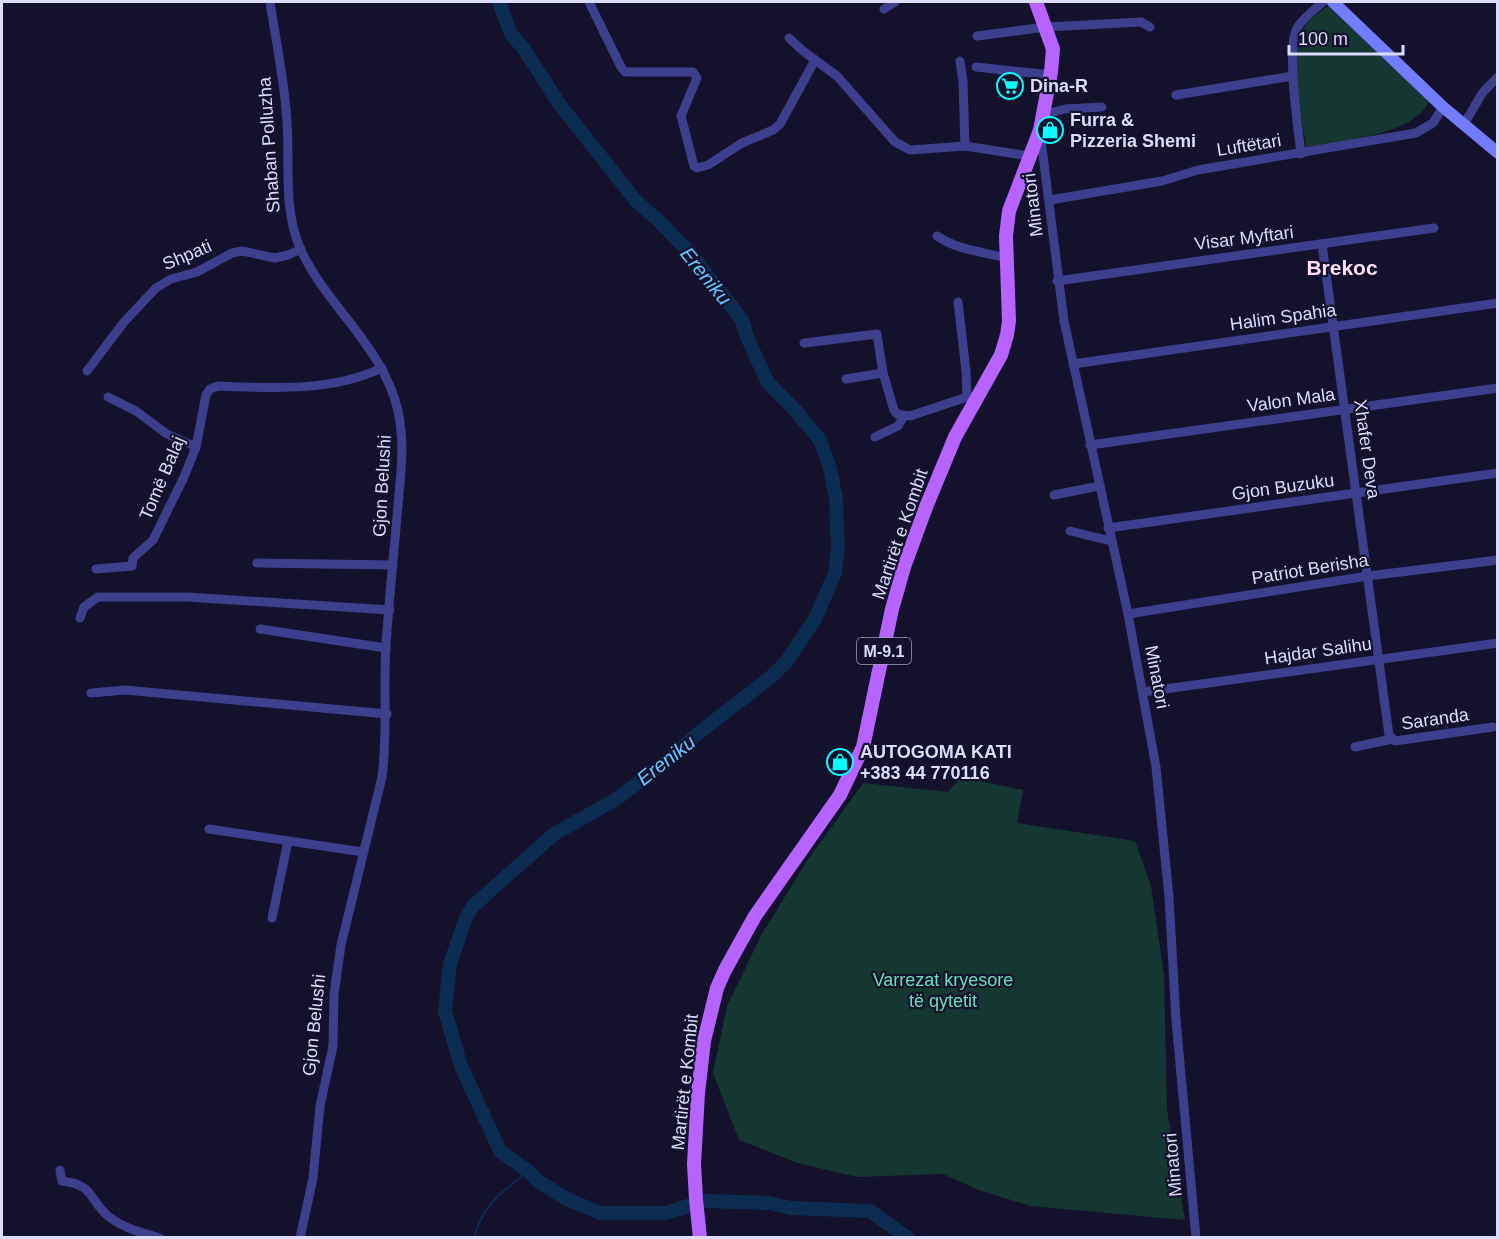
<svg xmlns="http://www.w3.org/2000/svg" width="1499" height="1239" viewBox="0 0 1499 1239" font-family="Arial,sans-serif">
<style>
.green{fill:#143732}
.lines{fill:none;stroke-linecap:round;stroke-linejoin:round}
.stream{stroke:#0c2b50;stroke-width:2}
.river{stroke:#0c2b50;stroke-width:14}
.minor{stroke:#3b3f8c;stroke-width:9}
.secondary{stroke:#737cff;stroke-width:12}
.primary{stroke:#b763ff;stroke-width:14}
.labels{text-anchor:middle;stroke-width:4.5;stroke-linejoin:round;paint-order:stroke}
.shield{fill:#13112c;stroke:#a09fc0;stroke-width:1.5}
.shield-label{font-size:16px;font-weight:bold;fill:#dddcff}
.poi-label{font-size:18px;font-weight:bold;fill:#dddcff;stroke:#13112c;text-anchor:start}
.street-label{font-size:18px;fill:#dddcff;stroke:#13112c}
.park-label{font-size:18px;fill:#64e3b8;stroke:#13112c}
.water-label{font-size:20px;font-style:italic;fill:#6ac7ff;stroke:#13112c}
.quarter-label{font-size:21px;font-weight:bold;fill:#ffdef6;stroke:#13112c}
</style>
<rect width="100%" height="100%" fill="#13112c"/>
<g class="green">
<path d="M1328,6l101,95c-13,34 -90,40 -123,46 -4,-32 -19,-91 -2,-119 5,-9 16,-16 24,-22z"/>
<polygon points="961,777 1023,790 1017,823 1135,841 1151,886 1164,975 1167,1110 1185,1220 1031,1206 981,1191 943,1174 857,1177 798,1163 739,1140 713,1073 727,1006 762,934 805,864 863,783 948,792"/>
</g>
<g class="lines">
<path class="stream" d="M474,1238c9,-35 28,-45 54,-67"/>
<polyline class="river" points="499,2 511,34 524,49 560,105 636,201 658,220 691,254 742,320 747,337 768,383 795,410 820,440 830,468 836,499 838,548 835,573 815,619 787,661 773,675 700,732 663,764 615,800 554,834 473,906 465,920 450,964 445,1011 461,1066 500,1151 528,1171 538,1181 567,1199 600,1213 666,1213 704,1201 769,1203 791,1208 870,1211 908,1238"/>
<g class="minor">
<path d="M270,2c6,40 15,81 17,121 3,43 -4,85 13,125 26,58 84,99 98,163 7,33 3,61 0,94 -4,47 -9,94 -12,140 -3,45 2,88 -4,132l-41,168 -7,49 -1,52 -13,60 -7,72 -13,60"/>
<polyline points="589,2 621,67 625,72 693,72 697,78 681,116 694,166 697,168 708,165 742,143 773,130 780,124 815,60"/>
<polyline points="884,9 895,2"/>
<polyline points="977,36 1046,27 1141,22 1150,27"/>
<polyline points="789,38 803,51 837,76 895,142 910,150 965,146 1029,156"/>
<polyline points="960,61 963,82 965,146"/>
<polyline points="976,67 1051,75"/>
<polyline points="1176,95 1293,76"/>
<polyline points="1043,115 1065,109 1102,107"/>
<polyline points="1464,124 1483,92 1498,77"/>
<polyline points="1040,132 1064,321 1128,614 1156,767 1169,897 1176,1020 1196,1238"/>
<path d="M1301,154c-3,-26 -15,-106 -4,-126 6,-10 17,-18 26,-26"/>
<polyline points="1050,200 1162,181 1198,170 1416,133 1433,123 1443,107"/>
<path d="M937,236c20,14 47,16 70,22"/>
<polyline points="1322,244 1389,735 1395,741 1493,727"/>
<polyline points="1057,281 1434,228"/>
<polyline points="958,302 966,371 967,397"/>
<polyline points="804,343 877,334 883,373 894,410 897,414 910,416 967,397 975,400"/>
<polyline points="1073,364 1498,303"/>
<polyline points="87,371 124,322 156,288 171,279 197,272 232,253 242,251 275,258 288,255 301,249"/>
<polyline points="846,379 883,373"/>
<polyline points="108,397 136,411 167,434 196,447"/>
<polyline points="875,437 898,426 904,416"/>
<polyline points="1090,445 1498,388"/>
<polyline points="1054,495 1099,486"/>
<polyline points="1108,528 1498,473"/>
<polyline points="1070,531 1111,541"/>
<polyline points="257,563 393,565"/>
<path d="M96,569l36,-3 1,-8 20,-18 31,-63 12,-30 10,-52 4,-6 8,-3c55,2 113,6 164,-18"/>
<polyline points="1128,614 1368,576 1498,560"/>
<polyline points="80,618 84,607 98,597 187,597 390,610"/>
<polyline points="260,629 386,648"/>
<polyline points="1143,692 1498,643"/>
<polyline points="91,693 125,690 387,714"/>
<polyline points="1355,747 1392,739"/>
<polyline points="209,829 363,852"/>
<polyline points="272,918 288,841"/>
<path d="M60,1170l2,11c33,4 26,18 46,35 15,12 34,17 52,22"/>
</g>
<polyline class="secondary" points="1333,2 1443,107 1498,153"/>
<polyline class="primary" points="700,1238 696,1199 694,1164 698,1093 704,1041 717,988 725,970 755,916 840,795 863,747 892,609 904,567 926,507 955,437 1001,355 1007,335 1009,321 1006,236 1009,211 1040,130 1051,72 1053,49 1036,2"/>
</g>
<defs>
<symbol id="supermarket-ring" viewBox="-11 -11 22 22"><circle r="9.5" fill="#13112c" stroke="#08fcff" stroke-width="1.5"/><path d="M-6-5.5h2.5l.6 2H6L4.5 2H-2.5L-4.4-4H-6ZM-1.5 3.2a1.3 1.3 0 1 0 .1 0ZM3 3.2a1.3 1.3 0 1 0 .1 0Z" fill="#08fcff"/></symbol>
<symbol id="shop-ring" viewBox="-11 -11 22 22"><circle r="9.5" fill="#13112c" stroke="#08fcff" stroke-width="1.5"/><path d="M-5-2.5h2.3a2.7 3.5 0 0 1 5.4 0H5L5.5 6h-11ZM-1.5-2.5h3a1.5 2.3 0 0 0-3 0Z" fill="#08fcff"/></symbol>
</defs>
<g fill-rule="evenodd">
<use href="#supermarket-ring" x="995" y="71" width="30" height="30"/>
<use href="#shop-ring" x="1035" y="115" width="30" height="30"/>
<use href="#shop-ring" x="825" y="747" width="30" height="30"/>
</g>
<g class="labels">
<rect class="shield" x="857" y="638" width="54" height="26" rx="4.5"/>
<g class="shield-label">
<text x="884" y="657">M-9.1</text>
</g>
<g class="poi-label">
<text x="1030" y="92">Dina-R</text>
<text x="1070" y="126">Furra &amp;<tspan x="1070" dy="21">Pizzeria Shemi</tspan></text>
<text x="860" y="758">AUTOGOMA KATI<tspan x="860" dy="21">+383 44 770116</tspan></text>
</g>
<g class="street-label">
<text transform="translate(269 145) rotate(-94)" y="6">Shaban Polluzha</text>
<text transform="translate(1249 145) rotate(-9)" y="6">Luftëtari</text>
<text transform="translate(1033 205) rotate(-97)" y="6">Minatori</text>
<text transform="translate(1244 238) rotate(-7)" y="6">Visar Myftari</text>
<text transform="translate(187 255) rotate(-23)" y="6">Shpati</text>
<text transform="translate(1283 317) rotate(-8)" y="6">Halim Spahia</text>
<text transform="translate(1291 400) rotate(-8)" y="6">Valon Mala</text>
<text transform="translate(1367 449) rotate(82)" y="6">Xhafer Deva</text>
<text transform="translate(162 478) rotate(-67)" y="6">Tomë Balaj</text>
<text transform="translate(382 486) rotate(-87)" y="6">Gjon Belushi</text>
<text transform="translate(1283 487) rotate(-8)" y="6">Gjon Buzuku</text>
<text transform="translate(900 534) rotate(-71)" y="6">Martirët e Kombit</text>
<text transform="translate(1310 569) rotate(-9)" y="6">Patriot Berisha</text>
<text transform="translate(1318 651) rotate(-8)" y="6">Hajdar Salihu</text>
<text transform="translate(1157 677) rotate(79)" y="6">Minatori</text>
<text transform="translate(1435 719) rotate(-8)" y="6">Saranda</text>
<text transform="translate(314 1025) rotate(-84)" y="6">Gjon Belushi</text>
<text transform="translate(685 1082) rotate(-84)" y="6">Martirët e Kombit</text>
<text transform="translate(1173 1165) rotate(-95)" y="6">Minatori</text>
</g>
<g class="park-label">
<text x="943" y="986">Varrezat kryesore<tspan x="943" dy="21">të qytetit</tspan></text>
</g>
<g class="water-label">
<text transform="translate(706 276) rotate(51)" y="7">Ereniku</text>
<text transform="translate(666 760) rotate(-38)" y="7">Ereniku</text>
</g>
<g class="quarter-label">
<text x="1342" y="275">Brekoc</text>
</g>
</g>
<rect width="1499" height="1239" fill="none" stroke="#dddcff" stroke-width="6"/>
<path d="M1289 45v9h114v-9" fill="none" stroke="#dddcff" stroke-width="3"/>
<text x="1298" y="45" font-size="18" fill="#dddcff" stroke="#13112c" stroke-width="4.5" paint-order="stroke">100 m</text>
</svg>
